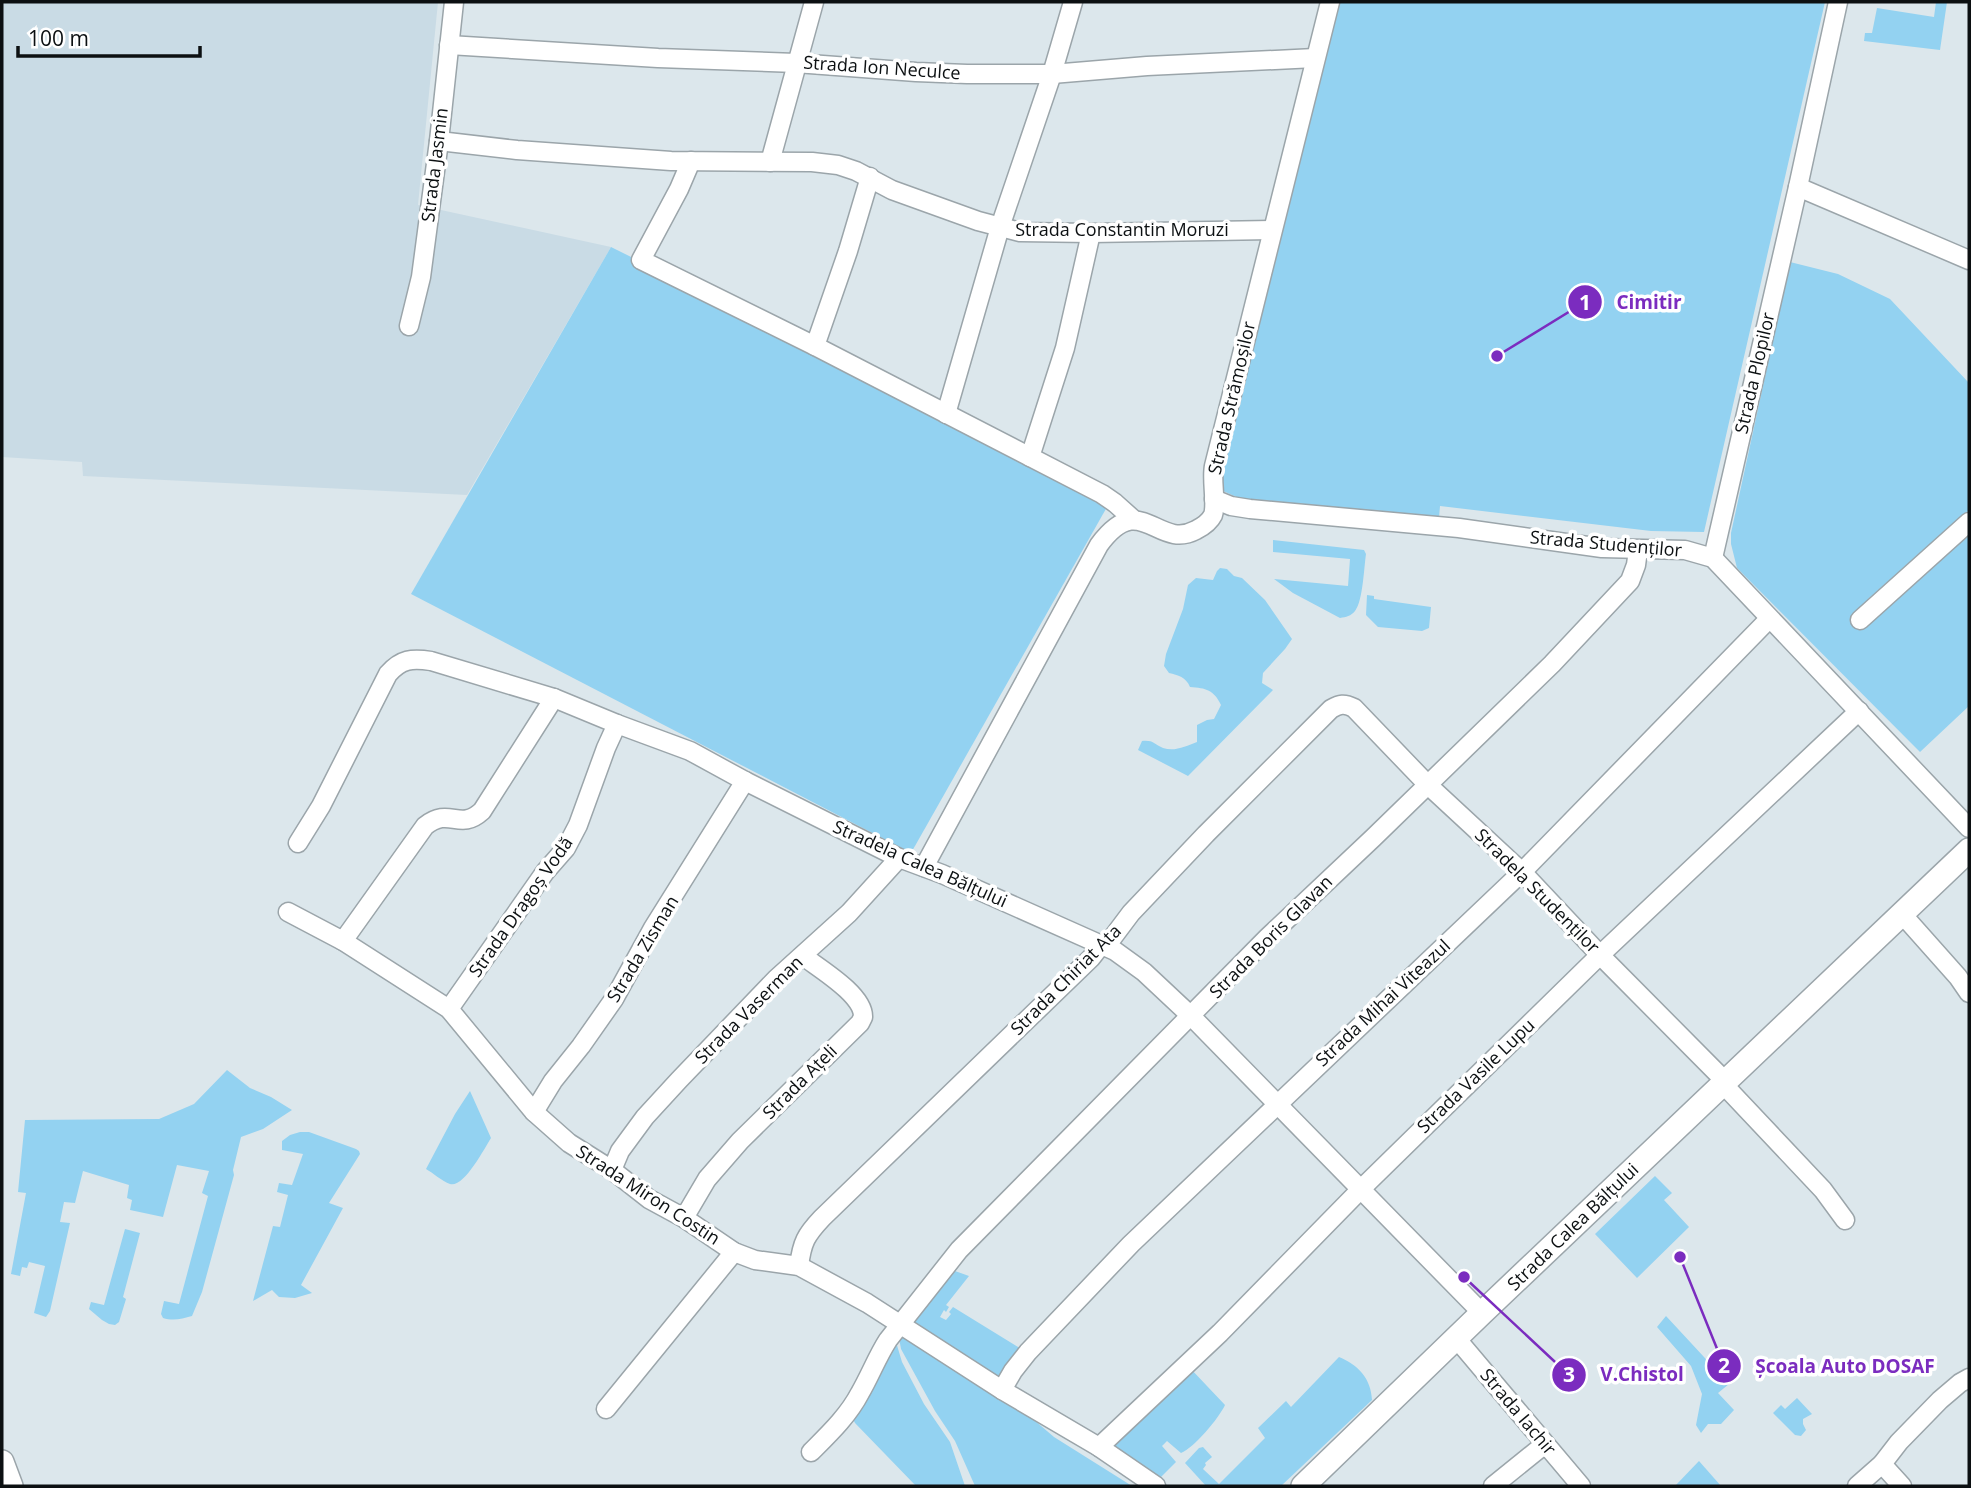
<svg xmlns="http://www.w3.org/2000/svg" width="1971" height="1488" viewBox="0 0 1971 1488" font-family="'Open Sans',sans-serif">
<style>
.built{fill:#c9dbe5}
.green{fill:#93d2f1}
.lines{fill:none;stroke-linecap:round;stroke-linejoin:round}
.minor-casing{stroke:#9ba5aa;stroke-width:21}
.major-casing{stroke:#9ba5aa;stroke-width:26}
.minor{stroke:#fff;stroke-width:18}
.major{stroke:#fff;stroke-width:23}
.labels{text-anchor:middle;stroke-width:7;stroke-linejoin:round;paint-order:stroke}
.street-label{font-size:18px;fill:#0c1012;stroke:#fff}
.leader{fill:none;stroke:#7b2cbf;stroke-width:2.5}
.callout-dot{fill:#7b2cbf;stroke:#fff;stroke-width:2.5}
.mark-label{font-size:21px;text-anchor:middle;font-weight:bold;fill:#fff}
.callout-label{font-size:19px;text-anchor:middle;font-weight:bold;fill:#7b2cbf;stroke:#fff;stroke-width:7;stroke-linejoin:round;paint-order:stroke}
</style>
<rect width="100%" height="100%" fill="#dce7ec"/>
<polygon class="built" points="2,2 438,2 418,205 611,247 467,495 83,476 82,462 2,457"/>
<g class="green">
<polygon points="1338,2 1825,2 1704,532 1651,531 1440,506 1439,518 1241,499 1221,490 1219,480"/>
<polygon points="1936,2 1947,2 1940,50 1864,41 1865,33 1872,33 1877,8 1934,17"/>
<polygon points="611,247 746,314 1107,507 911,853 411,594"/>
<polygon points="1790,262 1838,274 1890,299 1969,383 1969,510 1868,599 1880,611 1969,529 1969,706 1920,752 1737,568 1731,544 1731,533"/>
<path d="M1273,540l91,10 2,4c-2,13 -3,47 -11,57 -4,5 -9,6 -15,7l-47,-25 -19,-14 74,7 2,-27 -77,-7z"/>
<path d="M1220,568l7,1 7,7 8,2 23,22 27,39 -7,10 -22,24 -1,10 11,7 -85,86 -50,-26 4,-9c12,-1 11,3 21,7 12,4 23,-2 34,-6v-17l10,-5 7,-1 7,-14c-7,-15 -15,-17 -31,-18 -4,-10 -12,-12 -21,-14l-5,-7 2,-12 17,-45 5,-24 8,-7 17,2 4,-9z"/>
<polygon points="1367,595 1374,596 1374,599 1431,607 1429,628 1422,631 1378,627 1366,615"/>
<path d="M227,1070l23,18 21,9 21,13 -29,19 -22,8 -8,33 1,5 -32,117 -10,24c-10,3 -19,5 -29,2l-2,-4 3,-13 15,3 29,-108 -6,-3 7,-22 -32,-6 -14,52 -33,-7 2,-10 -5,-2 2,-13 -46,-14 -8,32 -11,-1 -4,20 10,1 -20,88 -4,6 -12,-4 11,-47 -16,-4 -2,6 -5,-1 -2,9 -9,-2 15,-81 -8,-1 7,-72 134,-1 35,-15z"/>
<path d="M470,1091l21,47c-7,11 -27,50 -41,46 -8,-3 -17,-11 -24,-15l29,-55z"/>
<polygon points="300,1132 309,1132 356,1149 359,1151 360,1154 329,1203 343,1208 301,1285 312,1293 295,1298 279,1297 272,1290 253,1301 273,1226 280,1227 288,1195 277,1192 279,1183 292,1185 303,1154 282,1150 282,1141 290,1135"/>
<polygon points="1655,1176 1672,1193 1664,1200 1689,1227 1637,1278 1595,1234"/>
<polygon points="125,1229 140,1233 123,1297 126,1299 119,1322 115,1325 109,1324 102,1320 89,1309 91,1302 104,1305"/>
<polygon points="955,1271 969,1276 946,1305 949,1307 946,1312 944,1310 940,1317 946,1320 951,1314 949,1312 953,1307 1023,1350 1000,1382 924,1334 908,1318 950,1272"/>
<polygon points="1666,1316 1729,1384 1718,1393 1734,1410 1721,1424 1708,1424 1701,1433 1696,1425 1702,1394 1691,1366 1657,1327"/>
<polygon points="901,1332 1020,1408 1054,1437 1132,1486 975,1486 955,1441 935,1411 901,1349 899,1338"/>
<polygon points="896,1342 902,1362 924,1404 950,1442 965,1486 916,1486 855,1423 852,1417"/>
<path d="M1339,1357c19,8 32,21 33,43l-91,86h-75l-21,-23 14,-15 4,-1 9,10 -7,6 1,2 -3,4 16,15 46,-46 -7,-10 28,-27 5,6z"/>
<path d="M1189,1367l36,38c-6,13 -31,43 -44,48l-14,-12 -5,5 14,16 -18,18 -46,-33v-5z"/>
<polygon points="1797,1398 1812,1414 1803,1419 1803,1424 1806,1430 1801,1436 1795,1435 1773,1413 1781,1405 1785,1409"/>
<polygon points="1699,1461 1721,1486 1675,1486"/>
</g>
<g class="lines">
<defs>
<g id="minor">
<polyline points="449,45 658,58 796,63 916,72 967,74 1052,74 1147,66 1315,58"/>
<polyline points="439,141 517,150 671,161 812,162 838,165 856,171 892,190 978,221 1020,232 1091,233 1272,230"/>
<polyline points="691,161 679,189 641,260 815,346 1102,494 1115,503 1134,520"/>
<polyline points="770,162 814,2"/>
<polyline points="1798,187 1969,260"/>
<polyline points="409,326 421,277 439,141 454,2"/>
<polyline points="815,346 848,251 870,177"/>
<polyline points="946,414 1000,227 1052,74 1073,2"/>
<polyline points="1030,457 1065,348 1091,233"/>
<polyline points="1214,499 1231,506 1250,509 1459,528 1602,548 1685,550 1713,558 1969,828"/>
<polyline points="1713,558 1798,187 1838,2"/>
<polyline points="1860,620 1969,522"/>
<path d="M298,843l23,-37 67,-132c13,-15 24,-16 43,-13l123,37 63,26 73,27 55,30 154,77 43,16 173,77 29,21 47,44 291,297"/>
<path d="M924,867l175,-322c42,-57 58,6 97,-15 6,-3 14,-9 17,-15 4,-11 -2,-35 1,-49l116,-464"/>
<polyline points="288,912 343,941 449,1009 534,1112 569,1143 612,1170 649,1199 684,1218 734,1252 755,1260 799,1266 867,1303 1002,1390 1099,1447 1156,1486"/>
<polyline points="1902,914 1958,977 1969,993"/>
<path d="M343,941l82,-115c25,-20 34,6 57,-15l72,-113"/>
<polyline points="449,1009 545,872 566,848 578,825 606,748 617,724"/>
<polyline points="1723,1084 1823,1190 1845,1220"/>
<polyline points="534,1112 553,1081 581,1046 614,999 653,928 745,781"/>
<polyline points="612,1170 620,1151 645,1117 679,1080 776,979 849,913 899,858"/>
<path d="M684,1218l23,-39 33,-38 120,-118 3,-6c1,-22 -43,-48 -60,-61"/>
<path d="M799,1266c3,-24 7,-31 23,-48l269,-260 11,-14 8,-3 21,-28 75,-79 125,-125c9,-5 13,-6 23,-1l74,77 94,87 78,83 126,127"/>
<polyline points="1456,1338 1581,1486"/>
<polyline points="1002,1390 1013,1371 1028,1352 1131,1244 1522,872 1769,619"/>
<polyline points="606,1409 734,1252"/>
<polyline points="1099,1447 1220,1333 1361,1189 1600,955 1859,711"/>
<path d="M811,1452c18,-18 37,-36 49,-59 10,-17 17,-36 28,-53l71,-90 308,-312 106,-100 179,-174 78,-83 6,-16 2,-15"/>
<polyline points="1882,1464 1902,1486"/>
<polyline points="1493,1486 1545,1444"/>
<polyline points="1857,1486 1882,1464 1899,1442 1940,1400 1960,1383 1969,1378"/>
</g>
<g id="major">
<polyline points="2,1462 11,1486"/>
<polyline points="1303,1486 1482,1313 1969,850"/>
</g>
</defs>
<use href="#minor" class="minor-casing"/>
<use href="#major" class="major-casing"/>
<use href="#minor" class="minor"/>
<use href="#major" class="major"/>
</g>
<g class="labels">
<g class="street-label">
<text transform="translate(882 68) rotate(4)" y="6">Strada Ion Neculce</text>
<text transform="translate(435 165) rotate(-83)" y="6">Strada Jasmin</text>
<text x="1122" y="236">Strada Constantin Moruzi</text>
<text transform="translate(1755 373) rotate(-77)" y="6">Strada Plopilor</text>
<text transform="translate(1232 398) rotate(-77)" y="6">Strada Strămoșilor</text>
<text transform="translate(1606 544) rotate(5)" y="6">Strada Studenților</text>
<text transform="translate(920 864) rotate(24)" y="6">Stradela Calea Bălțului</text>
<text transform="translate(1537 891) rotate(45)" y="6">Stradela Studenților</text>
<text transform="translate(521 907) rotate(-55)" y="6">Strada Dragoș Vodă</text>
<text transform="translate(1271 937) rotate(-45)" y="6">Strada Boris Glavan</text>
<text transform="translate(643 949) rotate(-59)" y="6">Strada Zisman</text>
<text transform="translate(1066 980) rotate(-45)" y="6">Strada Chiriat Ata</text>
<text transform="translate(1383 1003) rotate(-43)" y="6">Strada Mihai Viteazul</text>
<text transform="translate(749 1010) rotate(-45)" y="6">Strada Vaserman</text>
<text transform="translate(1476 1076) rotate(-44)" y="6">Strada Vasile Lupu</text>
<text transform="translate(800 1082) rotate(-45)" y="6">Strada Ațeli</text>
<text transform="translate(648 1195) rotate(33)" y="6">Strada Miron Costin</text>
<text transform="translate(1573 1227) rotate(-44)" y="6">Strada Calea Bălțului</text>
<text transform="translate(1518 1412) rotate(50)" y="6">Strada Iachir</text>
</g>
</g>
<path class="leader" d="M1497 356L1585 302M1680 1257L1724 1366M1464 1277L1569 1375"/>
<g class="callout-dot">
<circle cx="1497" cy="356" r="7"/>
<circle cx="1680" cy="1257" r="7"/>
<circle cx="1464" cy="1277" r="7"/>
<circle cx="1585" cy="302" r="18"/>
<circle cx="1724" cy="1366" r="18"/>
<circle cx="1569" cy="1375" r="18"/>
</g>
<g class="mark-label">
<text x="1585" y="310">1</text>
<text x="1724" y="1373">2</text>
<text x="1569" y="1382">3</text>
</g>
<g class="callout-label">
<text x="1649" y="309">Cimitir</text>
<text x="1845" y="1373">Școala Auto DOSAF</text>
<text x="1642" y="1381">V.Chistol</text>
</g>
<rect width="1971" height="1488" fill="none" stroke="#0c1012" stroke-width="7"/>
<path d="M18 46v10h182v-10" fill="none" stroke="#0c1012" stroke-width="3.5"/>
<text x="28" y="46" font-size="21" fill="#0c1012" stroke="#ffffff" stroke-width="5" paint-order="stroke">100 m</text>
</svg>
